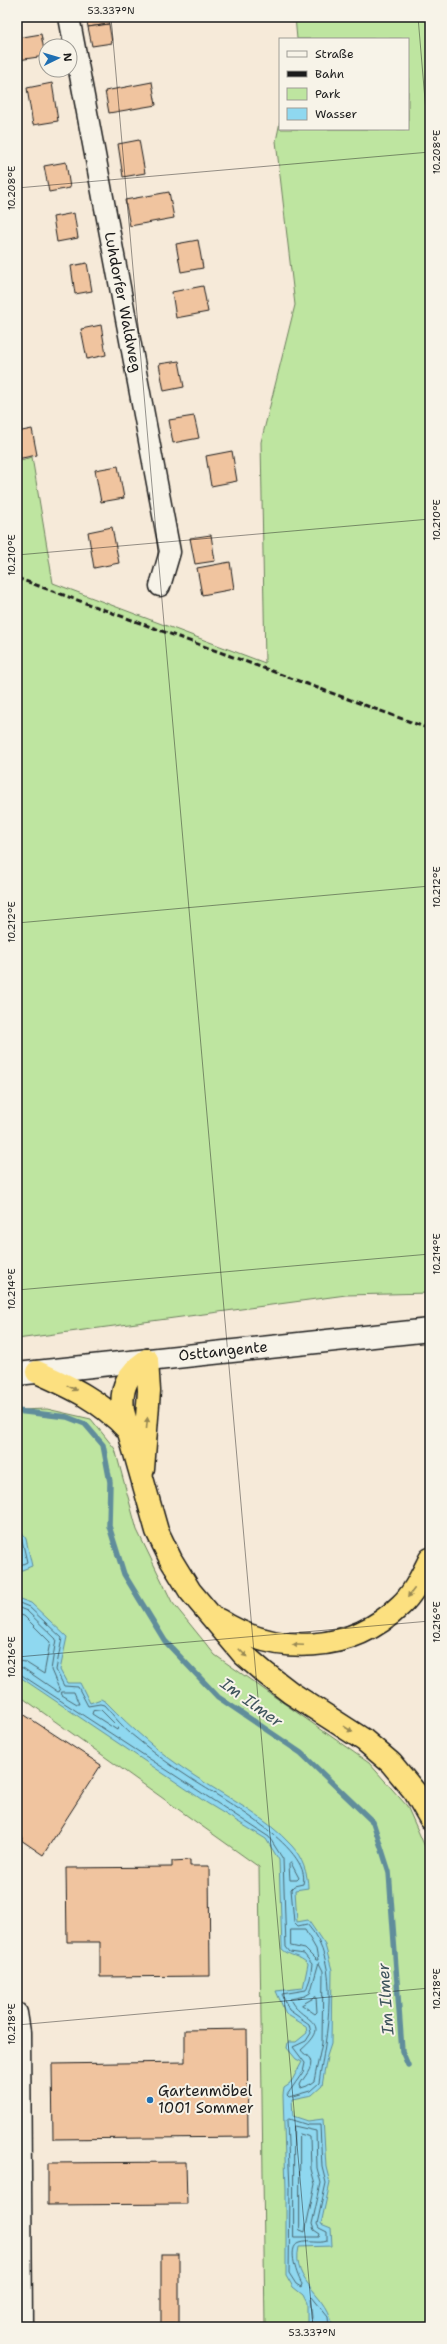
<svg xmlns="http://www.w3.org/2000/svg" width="447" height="2344" viewBox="0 0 447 2344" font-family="'Shantell Sans',sans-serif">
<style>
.green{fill:#bee5a0;stroke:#6d805e}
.water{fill:#8fd8f0;stroke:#618d9b}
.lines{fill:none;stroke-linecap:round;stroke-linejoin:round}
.shore{stroke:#4a6771;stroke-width:1}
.stream{stroke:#618d9b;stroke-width:5.5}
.building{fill:#f0c49f;stroke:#1c1c1c}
.street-casing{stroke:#1c1c1c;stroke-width:23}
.secondary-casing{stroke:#1c1c1c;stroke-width:25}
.highway-casing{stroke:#1c1c1c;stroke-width:25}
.street{stroke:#f7f3e8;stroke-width:20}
.secondary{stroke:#f7f3e8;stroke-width:22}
.highway{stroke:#fce080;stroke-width:22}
.rail{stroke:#1c1c1c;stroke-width:3;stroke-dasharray:6 3;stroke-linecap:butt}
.oneway{fill:#978853}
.ticks{fill:none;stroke:#1c1c1c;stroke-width:1;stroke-opacity:0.45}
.poi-dot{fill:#1f6fb2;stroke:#f7f3e8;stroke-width:1.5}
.labels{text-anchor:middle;stroke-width:4;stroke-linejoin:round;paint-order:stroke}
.street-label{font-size:15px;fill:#1c1c1c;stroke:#f7f3e8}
.poi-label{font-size:15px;fill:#1c1c1c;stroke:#f7f3e8;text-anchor:start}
.water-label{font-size:16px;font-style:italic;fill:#3e545c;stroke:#f7f3e8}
.neatline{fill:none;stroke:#1c1c1c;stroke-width:1.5}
.ticks-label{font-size:10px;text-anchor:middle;fill:#1c1c1c}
</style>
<rect width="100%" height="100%" fill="#f6ead9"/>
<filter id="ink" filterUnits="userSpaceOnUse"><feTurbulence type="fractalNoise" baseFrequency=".025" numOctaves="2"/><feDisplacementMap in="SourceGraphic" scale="8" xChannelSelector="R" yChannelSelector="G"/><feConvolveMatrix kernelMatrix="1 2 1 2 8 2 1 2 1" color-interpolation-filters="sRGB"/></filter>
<g filter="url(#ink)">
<g class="green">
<polygon points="295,17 430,17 430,1293 346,1295 17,1339 17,461 32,457 53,583 265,663 261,442 295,305 276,141 280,122 280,129 408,129 408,39 297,39"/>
<polygon points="47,1409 91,1419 115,1449 137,1530 172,1602 215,1655 369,1763 407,1806 430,1858 430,2327 265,2327 259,1867 17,1694 17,1410"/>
</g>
<g class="water">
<polygon points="17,1523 26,1539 32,1566 17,1572"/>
<path d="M17,1598l14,5 36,34 -7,33 7,13h13l10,20 11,-4 5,3c27,28 55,52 87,73 33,22 72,41 99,71 10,11 16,28 16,42l-13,2 2,32 11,-2 17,25 7,25 -1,74 -4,12 -5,30 -10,9 -20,4 1,17 15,5 15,-2 3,48 4,16 -9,41 10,4 1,18 -33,1c-9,37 33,49 33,80h-25v-24l-4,-8 -10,-8 -7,-12v-86l-3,-94 1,-7 6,-4 12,-22 -6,-3 -9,-11 1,-6h8l11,-9 -1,-7 -20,-12 -10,-23 27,-3 5,-24c-8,-9 -18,-7 -26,-15l-3,-89 -13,-21 -59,-36 -190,-128z"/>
</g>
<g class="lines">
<g class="shore">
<polyline points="17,1531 22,1540 27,1562 17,1567"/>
<path d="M17,1602l12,5 33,31 -6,32 8,16 14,1 10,19 12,-2 4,1c10,11 20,24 32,33 17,14 35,28 54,40 26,18 123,69 113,106l-9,2 -3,3 3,33 4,4 9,-2c36,40 19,112 12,159l-9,8 -21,6 -2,-2 16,-23 2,-9 -12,-16 13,-6 5,-8 -2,-9 -20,-14 -7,-16 24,-4 4,-11 2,-15 -8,-10 -14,-2 -4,-5 -3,-88 -14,-22 -252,-165"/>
<polyline points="17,1607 27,1611 56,1639 51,1670 60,1691 58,1692 23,1668 17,1667"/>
<polyline points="17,1614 24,1616 50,1642 44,1674 25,1662 17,1661"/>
<polygon points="62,1692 74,1692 79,1704 77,1704 62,1695"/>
<polygon points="101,1710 118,1727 117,1730 92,1714 93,1711"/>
<polygon points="291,1863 299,1878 297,1880 290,1880 289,1865"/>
<polygon points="291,1930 305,1930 316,1949 318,1960 316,1960 305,1949 291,1946"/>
<path d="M319,1963l4,8 -1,72 -8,38 -7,5 -6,2 -1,-3c3,-8 14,-16 10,-26 -2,-4 -7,-5 -9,-9 35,-30 -1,-28 -11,-51l15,-3 5,-3z"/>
<polygon points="316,1997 317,2012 315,2014 302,2005"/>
<path d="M289,2119l19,6h12l2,42 4,16 -9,41 2,4 8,4v9c-8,3 -19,-1 -28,2 -13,4 -1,35 3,41l-1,3 -5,-3 -7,-11 1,-84 -3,-68z"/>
<polygon points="294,2126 316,2131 317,2168 321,2183 312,2224 314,2230 320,2234 319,2237 294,2237"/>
<polygon points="300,2134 310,2137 311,2169 315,2184 305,2232 300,2230"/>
<polyline points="311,2327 312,2317 310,2299 312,2297 328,2317 329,2327"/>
</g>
<polyline class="stream" points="17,1411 67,1417 85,1424 103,1445 110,1482 109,1526 124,1574 165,1641 218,1697 301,1753 373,1822 389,1872 402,2051 408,2065"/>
</g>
<g class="building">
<polygon points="86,17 107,17 109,24 88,27"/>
<polygon points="109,24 112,43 92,46 88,27"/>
<polygon points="41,34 45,56 18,60 17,38"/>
<polygon points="152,82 156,105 109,113 105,91"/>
<polygon points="52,83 58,121 33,125 27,88"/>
<polygon points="139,140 145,173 123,177 118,144"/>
<polygon points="66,162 70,188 49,192 44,166"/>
<polygon points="169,192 174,218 130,226 125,200"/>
<polygon points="74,213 78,238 57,242 53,217"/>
<polygon points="198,240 203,268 181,272 176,244"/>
<polygon points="87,263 92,291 75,294 71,266"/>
<polygon points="203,286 208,312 176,318 172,292"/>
<polygon points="101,325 106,355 87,359 81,329"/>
<polygon points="179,361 184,387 164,391 159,364"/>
<polygon points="194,416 199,438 173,443 169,420"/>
<polygon points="32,429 37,455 17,459 17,432"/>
<polygon points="232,451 237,481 211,486 206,456"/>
<polygon points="118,466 124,498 101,502 95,470"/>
<polygon points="112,527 119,563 94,568 88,532"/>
<polygon points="211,535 215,561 195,564 190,538"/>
<polygon points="230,562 234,589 202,595 197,568"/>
<polygon points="17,1710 101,1765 43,1855 21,1840 23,1837 17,1833"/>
<polygon points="190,1860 190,1866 209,1866 210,1976 100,1977 100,1942 67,1942 66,1868 172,1867 172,1861"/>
<polygon points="247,2029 248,2137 53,2139 52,2064 185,2062 185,2030"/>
<polygon points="186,2162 187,2204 48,2205 48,2163"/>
<rect x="161" y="2254" width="18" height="70"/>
</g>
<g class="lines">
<defs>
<g id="street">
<polyline points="69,17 170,552 160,586"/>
<polyline points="17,2013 20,2032 22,2327"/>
</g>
<polyline id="secondary" points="17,1374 430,1330"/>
<g id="highway">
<path d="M147,1360c-19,13 -27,27 -24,51l34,120 14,29 19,31 53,63 22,19 26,20 73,47 27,23 24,29 15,26"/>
<path d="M37,1372c36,16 62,28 90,57"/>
<polyline points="143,1469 149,1391 147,1360"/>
<path d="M219,1620c58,37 133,33 182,-15 13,-12 21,-30 29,-46"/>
</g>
</defs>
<use href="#street" class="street-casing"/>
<use href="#secondary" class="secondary-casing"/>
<use href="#highway" class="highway-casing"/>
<use href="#street" class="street"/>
<use href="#secondary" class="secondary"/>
<use href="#highway" class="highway"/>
<polyline class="rail" points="17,578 430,729"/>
</g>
<defs><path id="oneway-solid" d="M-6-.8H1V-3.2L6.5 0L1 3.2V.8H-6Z"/></defs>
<g class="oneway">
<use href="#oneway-solid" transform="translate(72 1388) rotate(27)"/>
<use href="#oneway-solid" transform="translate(147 1423) rotate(-85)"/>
<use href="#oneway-solid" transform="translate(411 1593) rotate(127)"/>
<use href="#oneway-solid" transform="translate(298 1645) rotate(-177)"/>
<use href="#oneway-solid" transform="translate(243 1653) rotate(45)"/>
<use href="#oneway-solid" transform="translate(348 1729) rotate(33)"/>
</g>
</g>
<path class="ticks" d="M111,17l202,2310M418,17l12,142M17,188l413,-36M17,555l413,-36M17,923l413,-37M17,1290l413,-36M17,1657l413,-36M17,2025l413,-37"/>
<circle class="poi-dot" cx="150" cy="2100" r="4"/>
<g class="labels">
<g class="street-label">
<text transform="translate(123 302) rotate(79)" y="5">Luhdorfer Waldweg</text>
<text transform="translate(223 1351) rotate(-6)" y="5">Osttangente</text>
</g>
<g class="poi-label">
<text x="158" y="2096">Gartenmöbel<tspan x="158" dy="17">1001 Sommer</tspan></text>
</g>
<g class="water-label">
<text transform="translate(252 1702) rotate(36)" y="6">Im Ilmer</text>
<text transform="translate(385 1999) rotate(-94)" y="6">Im Ilmer</text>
</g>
</g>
<rect width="447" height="2344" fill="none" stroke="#f7f3e8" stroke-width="44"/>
<rect x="279" y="38" width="130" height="92" fill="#f7f3e8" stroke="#9f9d96"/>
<rect x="287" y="51" width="20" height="6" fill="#f7f3e8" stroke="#9f9d96"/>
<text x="315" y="58" font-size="12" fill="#1c1c1c">Straße</text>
<rect x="287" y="71" width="20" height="6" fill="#1c1c1c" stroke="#9f9d96"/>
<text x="315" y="78" font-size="12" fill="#1c1c1c">Bahn</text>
<rect x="287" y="88" width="20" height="12" fill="#bee5a0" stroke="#9f9d96"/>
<text x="315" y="98" font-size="12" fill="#1c1c1c">Park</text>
<rect x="287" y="108" width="20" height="12" fill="#8fd8f0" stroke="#9f9d96"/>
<text x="315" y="118" font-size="12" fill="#1c1c1c">Wasser</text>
<g transform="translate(58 58) rotate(85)"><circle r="19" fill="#f7f3e8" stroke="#9f9d96"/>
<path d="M0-3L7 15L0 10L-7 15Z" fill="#1f6fb2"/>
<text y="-6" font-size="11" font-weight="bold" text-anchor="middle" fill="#1c1c1c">N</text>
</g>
<rect x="22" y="22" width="403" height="2300" class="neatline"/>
<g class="ticks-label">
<text x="111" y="14">53.337°N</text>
<text transform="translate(436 152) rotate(-90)" y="4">10.208°E</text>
<text transform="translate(11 188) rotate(-90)" y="4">10.208°E</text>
<text transform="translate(436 520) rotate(-90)" y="4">10.210°E</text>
<text transform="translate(11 555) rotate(-90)" y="4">10.210°E</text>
<text transform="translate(436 887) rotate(-90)" y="4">10.212°E</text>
<text transform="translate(11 922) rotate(-90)" y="4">10.212°E</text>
<text transform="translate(436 1254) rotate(-90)" y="4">10.214°E</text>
<text transform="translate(11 1289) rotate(-90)" y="4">10.214°E</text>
<text transform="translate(436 1622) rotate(-90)" y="4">10.216°E</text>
<text transform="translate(11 1657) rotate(-90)" y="4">10.216°E</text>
<text transform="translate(436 1989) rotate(-90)" y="4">10.218°E</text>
<text transform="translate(11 2024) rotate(-90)" y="4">10.218°E</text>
<text x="312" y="2336">53.337°N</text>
</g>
</svg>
